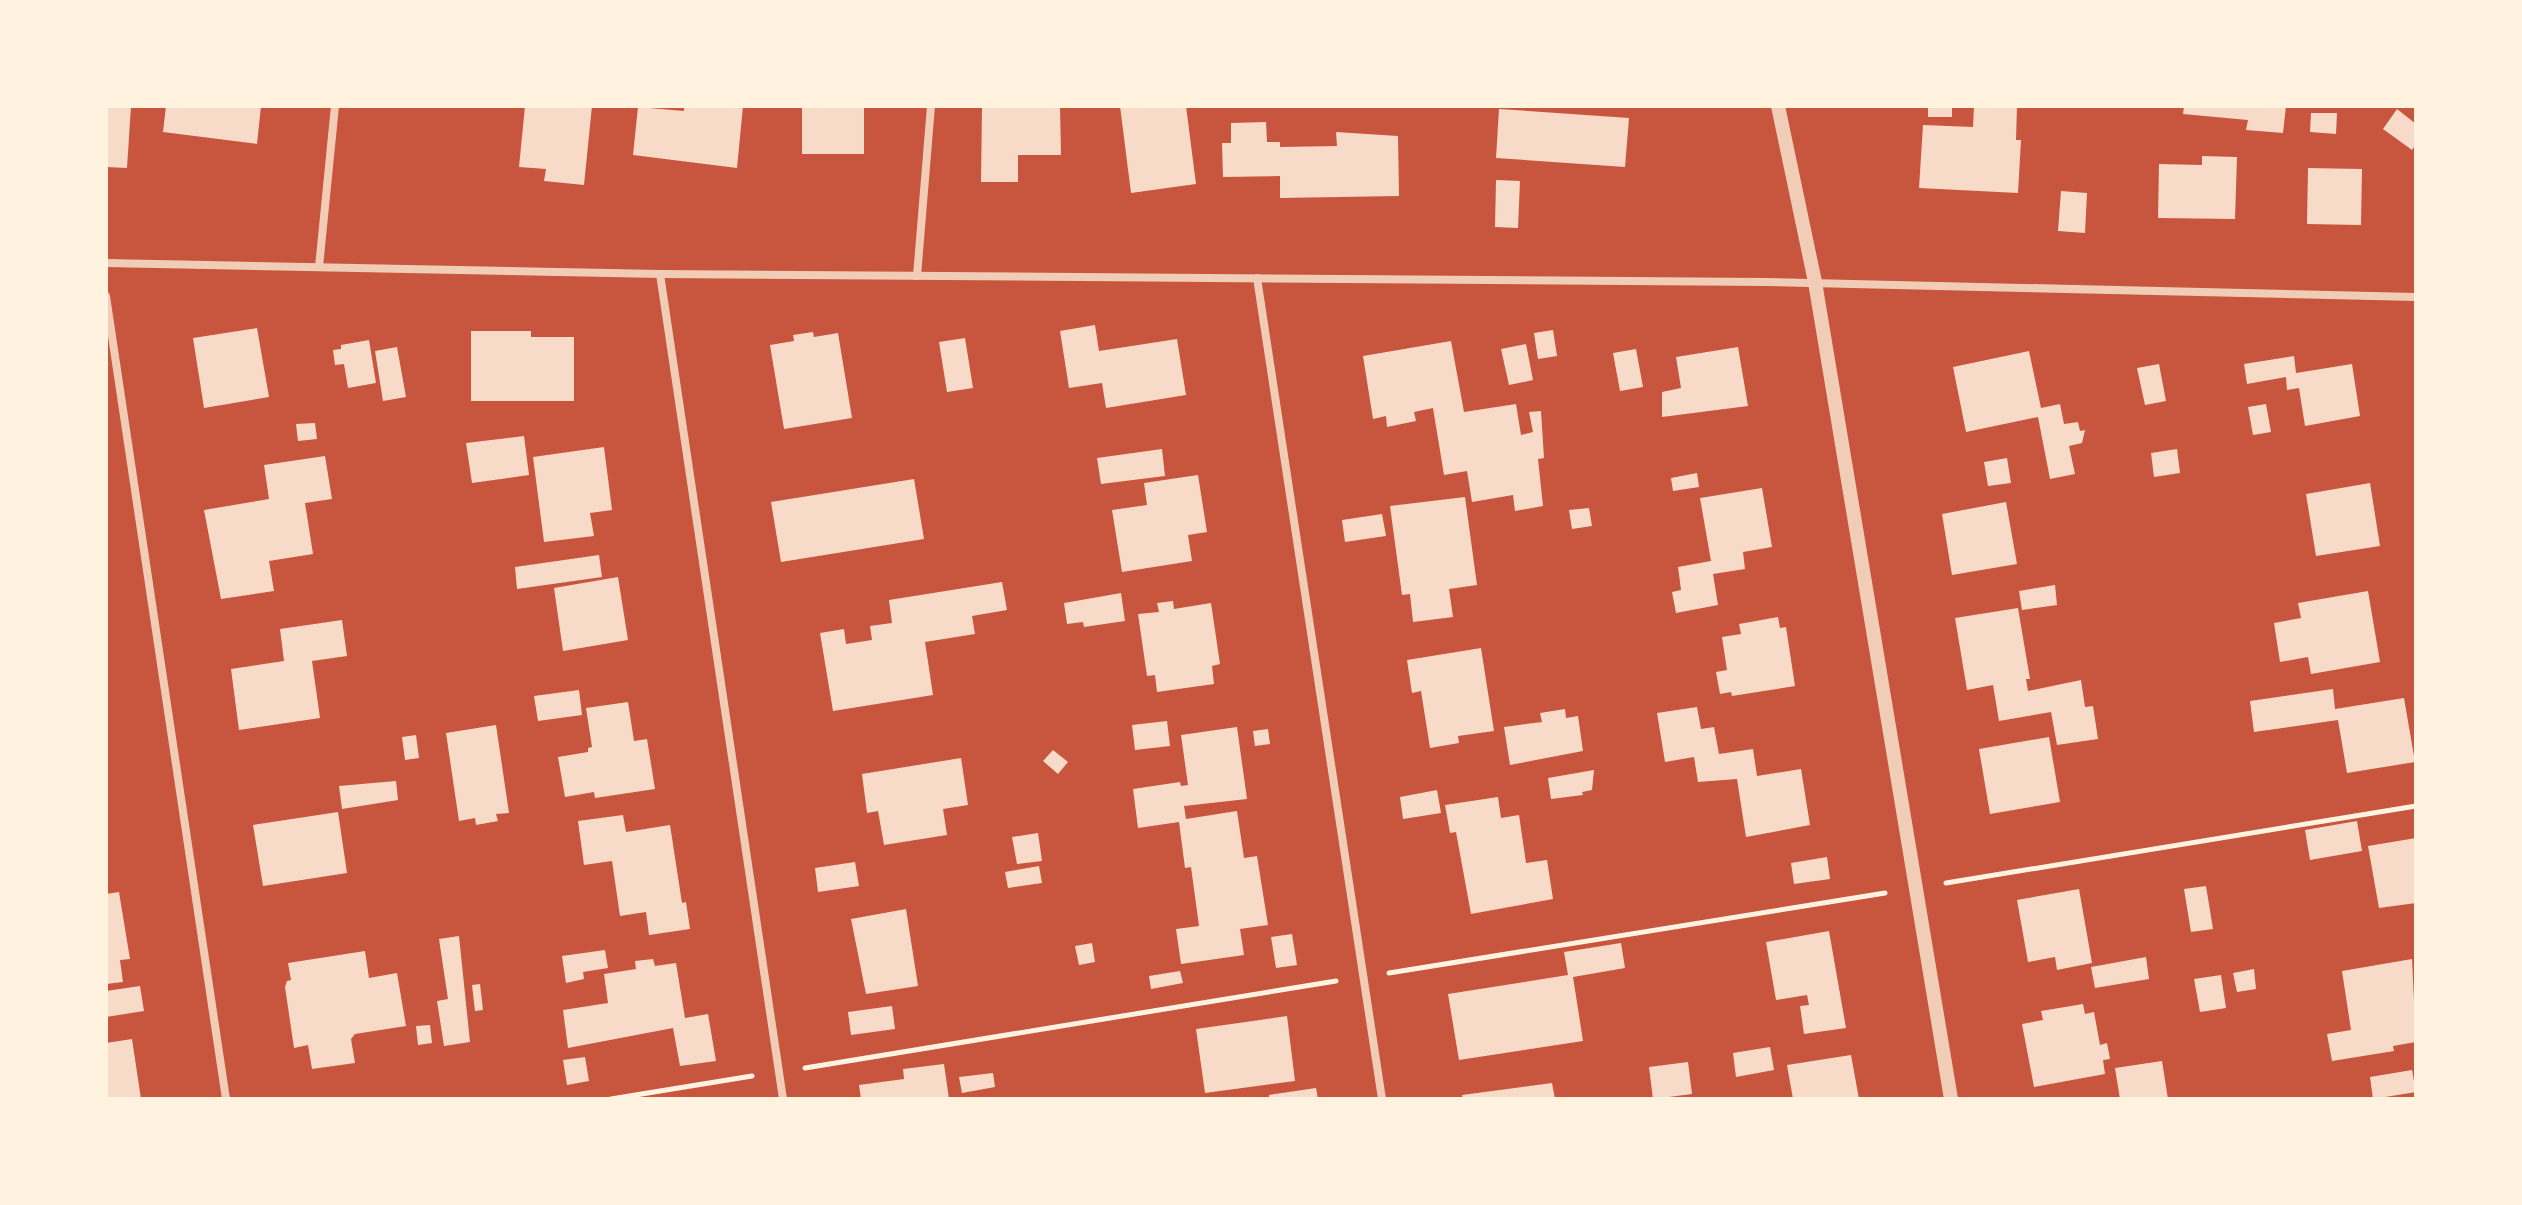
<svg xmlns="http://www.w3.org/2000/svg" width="2522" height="1205" viewBox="0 0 2522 1205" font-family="'Fira Sans Condensed',sans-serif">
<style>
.building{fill:#f7dbc8}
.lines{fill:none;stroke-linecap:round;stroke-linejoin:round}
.path{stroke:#fff3e0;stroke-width:5}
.minor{stroke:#f1ccb7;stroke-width:8}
.tertiary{stroke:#f1ccb7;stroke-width:14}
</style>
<rect width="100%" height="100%" fill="#c8553d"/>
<g class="building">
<polygon points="106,106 131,106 127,168 106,167"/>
<polygon points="166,106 261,106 257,144 163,132"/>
<polygon points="525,106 592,106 584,185 544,181 546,169 519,167"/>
<polygon points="684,106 743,106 737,168 633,155 638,107 684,111"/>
<rect x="802" y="106" width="62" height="48"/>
<polygon points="982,106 1060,106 1061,155 1018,155 1018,182 981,182"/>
<polygon points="1120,106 1186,106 1196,184 1131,193"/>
<rect x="1928" y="106" width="24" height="11"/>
<polygon points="1974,106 2017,106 2016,140 2021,140 2018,193 1919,188 1923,125 1973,127"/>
<polygon points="2184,106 2286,106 2283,133 2246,130 2248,120 2183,114"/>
<polygon points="1499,109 1629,118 1625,167 1496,158"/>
<polygon points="2397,109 2416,124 2416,144 2412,150 2383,129"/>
<polygon points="2311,113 2337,113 2336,134 2310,132"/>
<polygon points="1266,122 1267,142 1280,142 1280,147 1337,146 1336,132 1398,136 1399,196 1280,198 1280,176 1223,177 1222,143 1231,143 1231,123"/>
<polygon points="2202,156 2237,157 2235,219 2158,218 2159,164 2202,165"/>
<polygon points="2308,168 2362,169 2361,225 2307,224"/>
<polygon points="1496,180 1520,181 1518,228 1495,227"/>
<polygon points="2061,191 2087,193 2085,233 2058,231"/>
<polygon points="1095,325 1099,351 1177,339 1186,395 1106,408 1102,383 1069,388 1060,331"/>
<polygon points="257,328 269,397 204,408 193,338"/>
<polygon points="1553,330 1557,356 1538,359 1534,333"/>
<polygon points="471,331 531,331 531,337 574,337 574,401 471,401"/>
<polygon points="813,332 814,337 838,333 852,418 784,429 770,345 794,341 793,335"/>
<polygon points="965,338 973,388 947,392 939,342"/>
<polygon points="369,340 376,383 348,388 344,364 335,365 333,350 341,349 341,345"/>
<polygon points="1451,341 1464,412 1516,404 1521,435 1533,432 1529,412 1541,411 1544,458 1538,459 1543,506 1515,511 1513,495 1472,502 1467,471 1444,475 1433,408 1414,412 1416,421 1387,427 1386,416 1373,419 1363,356"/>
<polygon points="1526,344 1533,380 1509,385 1501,349"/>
<polygon points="397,347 406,397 383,401 375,351"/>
<polygon points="1738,347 1748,406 1662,417 1662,392 1681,388 1676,357"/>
<polygon points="1636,349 1643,387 1620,391 1613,353"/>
<polygon points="2029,351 2041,408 2060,404 2064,424 2078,422 2080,431 2085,430 2082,443 2069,446 2075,474 2050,479 2038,417 1966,432 1953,367"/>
<polygon points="2294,356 2296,373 2352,364 2360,416 2305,426 2299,388 2287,390 2286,377 2247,384 2244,364"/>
<polygon points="2159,364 2166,401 2145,405 2137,368"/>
<polygon points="2266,404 2271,432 2253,435 2248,407"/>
<polygon points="315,423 317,439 298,441 296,424"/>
<polygon points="524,436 529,475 472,483 466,443"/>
<polygon points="604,447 612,510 590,513 594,536 544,542 533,457"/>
<polygon points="1162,449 1165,476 1101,484 1097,458"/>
<polygon points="2177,449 2180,473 2154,477 2151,453"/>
<polygon points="325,456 332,499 305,503 313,554 269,561 274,591 221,599 204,510 269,499 264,465"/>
<polygon points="2007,458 2011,483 1988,486 1984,462"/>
<polygon points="1697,473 1699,487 1673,491 1671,478"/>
<polygon points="1198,475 1207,532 1188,535 1192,561 1122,572 1112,510 1147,505 1144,483"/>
<polygon points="914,479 924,539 781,562 771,502"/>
<polygon points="2370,483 2380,546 2316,556 2306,494"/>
<polygon points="1762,488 1772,547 1743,552 1745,569 1713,574 1718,605 1676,613 1672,592 1681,590 1678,567 1711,561 1700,498"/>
<polygon points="1465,497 1477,585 1449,589 1453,617 1413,622 1410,594 1402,595 1390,506"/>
<polygon points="2006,502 2017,564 1952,575 1942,514"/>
<polygon points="1589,508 1592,526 1572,529 1569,510"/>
<polygon points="1382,514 1386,536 1345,542 1342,520"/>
<polygon points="599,555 602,577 517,589 515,567"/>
<polygon points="618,577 628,640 563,651 554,588"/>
<polygon points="1002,582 1007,610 972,616 975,634 925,642 933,695 833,711 820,633 844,629 846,644 872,640 870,626 892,623 889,600"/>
<polygon points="2055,585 2057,605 2022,610 2019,591"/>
<polygon points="2368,591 2380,662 2311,674 2308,657 2280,662 2274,623 2301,618 2298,603"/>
<polygon points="1121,593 1125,621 1084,627 1083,622 1067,624 1064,603"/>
<polygon points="1173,601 1174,609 1211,603 1220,664 1212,666 1214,684 1157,692 1155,675 1147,676 1138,614 1159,612 1157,603"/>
<polygon points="2018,608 2030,679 2026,679 2028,691 2081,680 2085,707 2093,706 2098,739 2057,745 2051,712 1999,721 1993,685 1967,690 1955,618"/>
<polygon points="1778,617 1780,628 1786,627 1795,686 1732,696 1731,692 1720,694 1716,672 1727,670 1722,637 1741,634 1739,624"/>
<polygon points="342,620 347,656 312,661 320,718 239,730 231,669 284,661 280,629"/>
<polygon points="1481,648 1494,731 1458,736 1459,743 1430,748 1421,691 1412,693 1407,660"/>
<polygon points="2333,689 2335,709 2404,698 2415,762 2347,773 2338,720 2254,732 2250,701"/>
<polygon points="579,690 582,715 538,721 534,696"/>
<polygon points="628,702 634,741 647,739 655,789 595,798 594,792 565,797 558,757 588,752 588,748 592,747 586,708"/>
<polygon points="1697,707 1701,729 1714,727 1719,754 1753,749 1757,776 1801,769 1810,825 1746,837 1737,779 1698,782 1694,757 1665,762 1657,713"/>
<polygon points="1565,709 1566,718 1578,716 1583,751 1510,765 1504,727 1542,722 1540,713"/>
<polygon points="1167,721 1170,746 1135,750 1132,725"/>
<polygon points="496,725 509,813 496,814 498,821 476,825 475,818 459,821 446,733"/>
<polygon points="1237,727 1247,799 1184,806 1186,819 1237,811 1244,858 1257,856 1268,925 1240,929 1244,955 1181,964 1176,929 1199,926 1191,867 1185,868 1179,822 1138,828 1133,789 1180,782 1181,786 1188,785 1181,735"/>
<polygon points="1268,729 1270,744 1255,746 1253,731"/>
<polygon points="416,735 419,758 405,760 402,737"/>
<polygon points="2049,737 2060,802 1990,814 1979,749"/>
<polygon points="1053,750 1068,762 1058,774 1043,761"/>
<polygon points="961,758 968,805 943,809 947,835 884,845 878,811 867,813 862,774"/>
<polygon points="1594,770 1592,790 1582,792 1583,795 1551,799 1548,778"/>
<polygon points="396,781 398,800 342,809 339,786"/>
<polygon points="1437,790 1441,813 1403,819 1400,797"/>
<polygon points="1498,797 1501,818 1519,815 1526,863 1547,860 1553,899 1471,914 1456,832 1450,833 1445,805"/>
<polygon points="338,812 347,873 263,886 253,825"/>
<polygon points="623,815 626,832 670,825 682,903 686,902 690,929 649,935 646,912 620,916 612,861 584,865 578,821"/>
<polygon points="2357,821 2362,851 2310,860 2305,830"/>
<polygon points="1038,833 1042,861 1017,864 1012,837"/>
<polygon points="2416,838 2416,903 2379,908 2368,846"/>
<polygon points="1827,857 1830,879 1794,884 1791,863"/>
<polygon points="855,862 859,886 818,892 815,868"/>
<polygon points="1039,866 1042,883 1008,888 1005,872"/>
<polygon points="2206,886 2213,929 2191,932 2184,889"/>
<polygon points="2079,889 2092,963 2057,970 2055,957 2028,962 2017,900"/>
<polygon points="119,892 130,959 120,960 123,982 106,984 106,894"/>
<polygon points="906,909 918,986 866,994 851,919"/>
<polygon points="1829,931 1846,1028 1804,1034 1800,1006 1809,1005 1807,995 1776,1000 1766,942"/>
<polygon points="1292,934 1297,965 1276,968 1271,937"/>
<polygon points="459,936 470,1042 444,1046 437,1001 448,999 439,939"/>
<polygon points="1092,943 1095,962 1079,965 1075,946"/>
<polygon points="1621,943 1625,968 1573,977 1583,1041 1459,1060 1448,994 1568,975 1564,952"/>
<polygon points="605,950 608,968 583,972 584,979 566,983 562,956"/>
<polygon points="365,951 369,978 397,973 406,1026 355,1034 351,1039 355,1063 312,1069 308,1045 294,1048 285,987 287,981 291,980 288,963"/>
<polygon points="2146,957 2149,979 2095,988 2091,967"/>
<polygon points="653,959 655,966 676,963 685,1018 708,1014 716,1061 680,1066 673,1028 568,1048 563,1010 608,1003 604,974 636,969 635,961"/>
<polygon points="2412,959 2416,1042 2393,1046 2394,1051 2332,1061 2327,1034 2351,1030 2342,971"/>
<polygon points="2254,969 2256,989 2237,992 2233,973"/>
<polygon points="1180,971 1183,983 1151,989 1149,976"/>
<polygon points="2221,975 2226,1008 2200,1012 2194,979"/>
<polygon points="480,984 483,1010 475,1011 472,985"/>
<polygon points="140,986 144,1011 106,1017 106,991"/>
<polygon points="2083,1004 2085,1014 2094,1012 2100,1045 2107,1043 2110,1059 2103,1060 2105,1074 2034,1087 2022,1024 2043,1020 2041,1011"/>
<polygon points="892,1006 895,1029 851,1035 848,1012"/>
<polygon points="1287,1016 1295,1081 1205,1093 1196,1029"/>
<polygon points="430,1025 432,1043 418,1045 416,1026"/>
<polygon points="132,1039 141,1099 106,1099 106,1043"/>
<polygon points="1770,1047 1774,1070 1736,1077 1733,1053"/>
<polygon points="1851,1055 1859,1099 1793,1099 1787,1065"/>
<polygon points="585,1057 589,1081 567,1085 563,1060"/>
<polygon points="2162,1061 2168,1099 2120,1099 2115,1068"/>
<polygon points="1688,1062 1692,1094 1653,1099 1649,1067"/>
<polygon points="944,1064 949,1099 861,1099 859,1085 904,1079 903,1069"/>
<polygon points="2412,1070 2416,1092 2373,1099 2370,1077"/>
<polygon points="993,1073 995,1087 962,1093 959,1077"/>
<polygon points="1552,1083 1555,1099 1463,1099 1462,1095"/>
<polygon points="1316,1088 1318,1099 1269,1099 1269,1095"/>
</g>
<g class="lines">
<g class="path">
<polyline points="1946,883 2416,806"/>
<polyline points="1389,973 1885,893"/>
<polyline points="805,1068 1336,981"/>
<polyline points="611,1099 752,1076"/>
</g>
<g class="minor">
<polyline points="106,263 660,274 1767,282 2416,297"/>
<polyline points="319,267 335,106"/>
<polyline points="660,274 783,1099"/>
<polyline points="917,276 931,106"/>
<polyline points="1257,278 1382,1099"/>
<polyline points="106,296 226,1099"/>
</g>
<polyline class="tertiary" points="1778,106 1815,282 1951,1099"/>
</g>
<rect width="2522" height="1205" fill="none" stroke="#fff3e0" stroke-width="216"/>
</svg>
